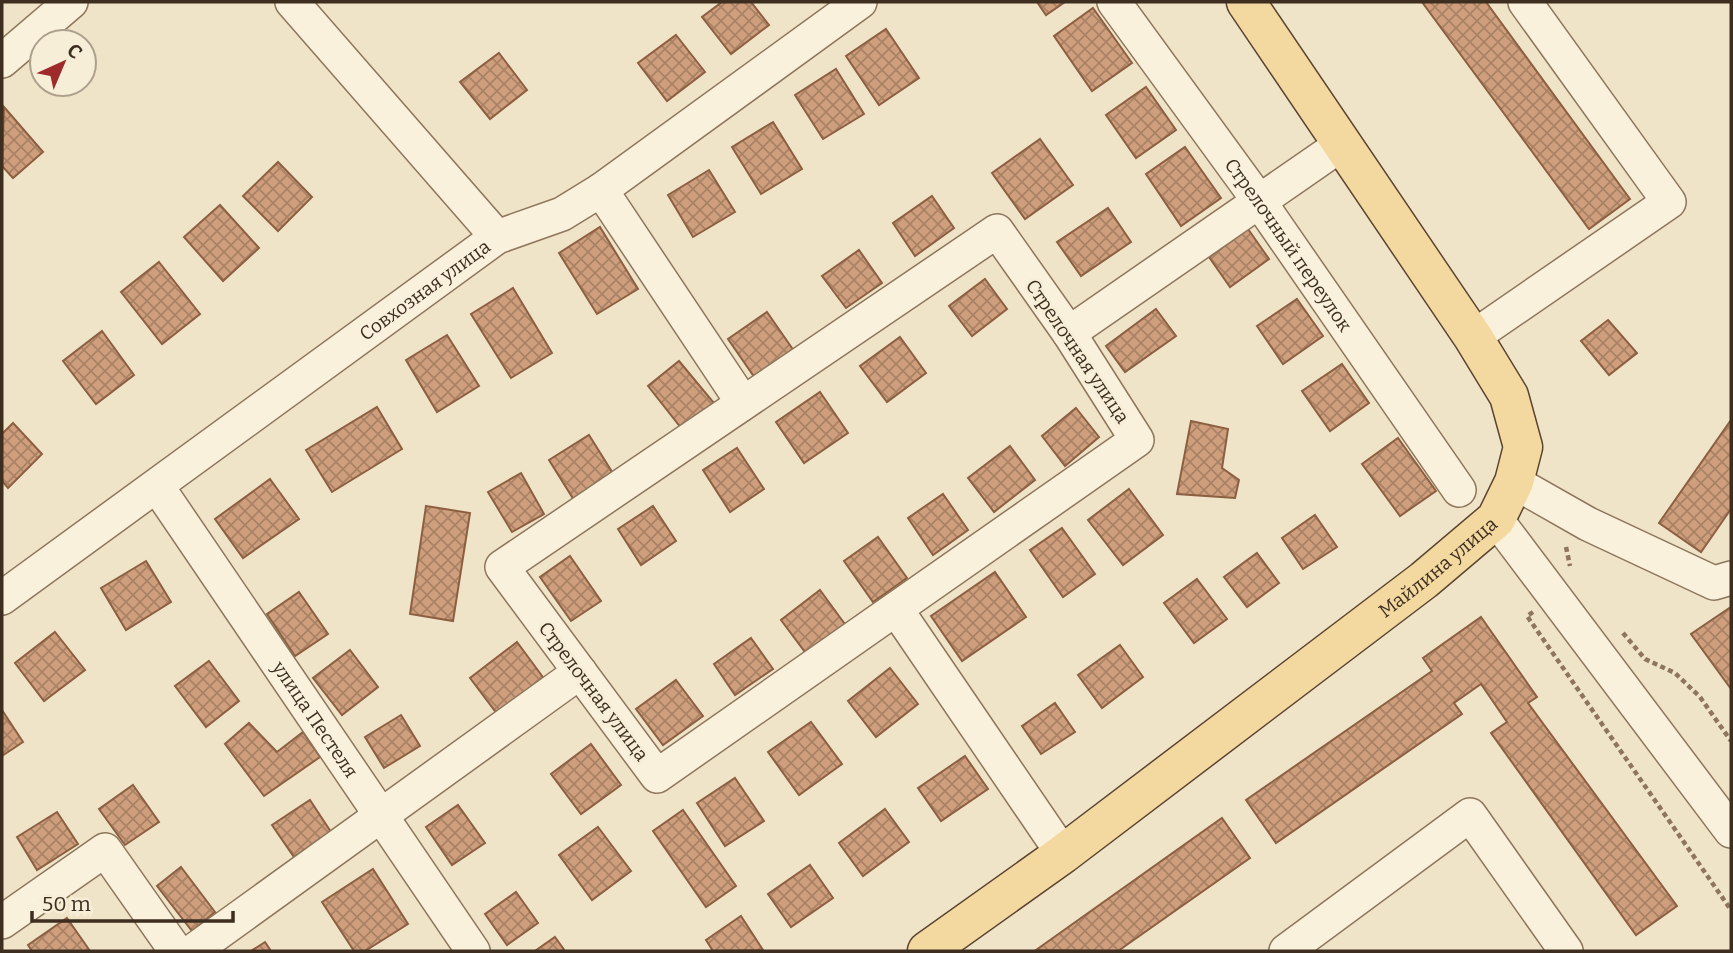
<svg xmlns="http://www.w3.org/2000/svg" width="1733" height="953" viewBox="0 0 1733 953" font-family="Bitter,serif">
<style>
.building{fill:url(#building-cross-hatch);stroke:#8d5f41;stroke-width:2}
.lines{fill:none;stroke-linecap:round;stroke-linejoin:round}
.minor-casing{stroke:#8d765c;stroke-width:36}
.major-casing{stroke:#5b4430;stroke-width:41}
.path{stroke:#8d765c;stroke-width:4.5;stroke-dasharray:5 3.5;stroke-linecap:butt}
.minor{stroke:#faf1dc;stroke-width:33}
.major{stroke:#f3d9a0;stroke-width:38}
.labels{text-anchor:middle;stroke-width:6;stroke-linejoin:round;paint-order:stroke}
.street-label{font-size:19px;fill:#3d2e20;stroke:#f7eed8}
</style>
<defs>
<pattern id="building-cross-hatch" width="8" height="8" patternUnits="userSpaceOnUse" patternTransform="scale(1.75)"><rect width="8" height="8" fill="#cf9f7d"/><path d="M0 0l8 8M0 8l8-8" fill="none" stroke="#a98266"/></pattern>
</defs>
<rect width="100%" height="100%" fill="#f0e4c8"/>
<g class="building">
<polygon points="722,2 751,2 769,25 731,54 702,17"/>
<polygon points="1037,2 1065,2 1046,15"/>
<polygon points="1422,2 1486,2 1630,199 1589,229"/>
<polygon points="1093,8 1132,63 1092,91 1054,36"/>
<polygon points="886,29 919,78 879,105 846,56"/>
<polygon points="676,35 705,72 667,101 638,63"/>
<polygon points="499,53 527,90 490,119 460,82"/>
<polygon points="836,69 864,114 823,139 795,95"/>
<polygon points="1146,87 1176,130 1136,158 1106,115"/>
<polygon points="4,107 43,152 13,178 2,166"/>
<polygon points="773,122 802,169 761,194 732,147"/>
<polygon points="1040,139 1073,185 1025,219 992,173"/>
<polygon points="1185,147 1221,198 1181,226 1146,174"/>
<polygon points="278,162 312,197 278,231 243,196"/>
<polygon points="709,170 735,212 693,237 668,195"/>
<polygon points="932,196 954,228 915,256 893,223"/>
<polygon points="220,205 259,248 223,281 184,237"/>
<polygon points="1108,208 1131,242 1081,276 1057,242"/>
<polygon points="600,227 638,289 597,314 559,253"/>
<polygon points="1248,229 1269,259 1230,287 1209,257"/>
<polygon points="859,250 882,283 846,308 822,276"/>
<polygon points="159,262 200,314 162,344 121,292"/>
<polygon points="985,279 1007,309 972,336 949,306"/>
<polygon points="513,288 552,353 511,378 471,314"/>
<polygon points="1297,299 1323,336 1283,364 1257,326"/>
<polygon points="1156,309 1176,336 1125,372 1106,346"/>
<polygon points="767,312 794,351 755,378 728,339"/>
<polygon points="1608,320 1637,353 1609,375 1581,341"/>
<polygon points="102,331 134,375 96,404 63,361"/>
<polygon points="447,335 479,386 437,412 406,360"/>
<polygon points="900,337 926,373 887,402 860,366"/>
<polygon points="679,361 714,403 682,429 648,386"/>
<polygon points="1342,364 1369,403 1330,431 1302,391"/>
<polygon points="820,392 848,433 804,463 776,422"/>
<polygon points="377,407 402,449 332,492 306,450"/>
<polygon points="1076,408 1099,437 1065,466 1042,436"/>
<polygon points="1731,420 1731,509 1701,552 1659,523"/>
<polygon points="1191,421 1228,429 1222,468 1239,480 1235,498 1177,494"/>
<polygon points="13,423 42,454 8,488 2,481 2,434"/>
<polygon points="589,435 614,475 574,500 549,460"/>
<polygon points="1398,438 1436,491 1400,516 1362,464"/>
<polygon points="1010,446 1035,480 994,512 968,478"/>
<polygon points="737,448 764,489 730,512 703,470"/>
<polygon points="521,473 544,514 512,532 488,492"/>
<polygon points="270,479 299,519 243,558 215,519"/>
<polygon points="1129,489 1163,535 1123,565 1088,520"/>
<polygon points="943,494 968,530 933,555 908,518"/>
<polygon points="426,506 470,513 453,621 410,614"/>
<polygon points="653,506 676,541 641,565 618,529"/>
<polygon points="1315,515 1337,547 1303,569 1282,538"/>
<polygon points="1062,528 1095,574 1063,597 1030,550"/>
<polygon points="878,537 907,578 873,602 844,561"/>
<polygon points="1257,553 1279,583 1247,607 1224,577"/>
<polygon points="570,556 601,601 571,621 540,577"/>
<polygon points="146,561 171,602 126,630 101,588"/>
<polygon points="995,572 1026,617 962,661 931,616"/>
<polygon points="1197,579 1227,619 1194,643 1164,603"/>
<polygon points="820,590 847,627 808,656 781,620"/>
<polygon points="299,592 328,634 295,656 267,614"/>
<polygon points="1731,607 1731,689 1691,634"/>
<polygon points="1481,617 1537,697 1528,703 1677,906 1636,935 1491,733 1507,722 1481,684 1454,703 1462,714 1276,843 1246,800 1432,671 1423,658"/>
<polygon points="55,632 85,670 44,701 15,663"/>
<polygon points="751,638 773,669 735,695 714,664"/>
<polygon points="517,642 548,684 501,719 470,678"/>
<polygon points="1120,645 1143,677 1102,708 1078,675"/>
<polygon points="350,650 378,687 342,715 313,678"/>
<polygon points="209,661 239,701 206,727 175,686"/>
<polygon points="890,668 918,704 876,737 848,701"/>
<polygon points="676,680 703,716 663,745 636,709"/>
<polygon points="1055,703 1075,732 1041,754 1022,726"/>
<polygon points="2,710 23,742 2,756"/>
<polygon points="401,715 420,746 384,768 365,737"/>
<polygon points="811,722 842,764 799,795 768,752"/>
<polygon points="249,723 277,752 303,732 320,757 264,796 225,744"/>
<polygon points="591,744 621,785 581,814 551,774"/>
<polygon points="965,756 988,789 941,821 918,788"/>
<polygon points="735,778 764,821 725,846 697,803"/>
<polygon points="133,785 159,822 125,845 99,809"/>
<polygon points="310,800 331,832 294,857 272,825"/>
<polygon points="458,805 485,843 452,865 426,827"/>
<polygon points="885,809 909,842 863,876 839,843"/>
<polygon points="683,810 736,886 706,907 653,831"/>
<polygon points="57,812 78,844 37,870 17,837"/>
<polygon points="1222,818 1250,858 1118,951 1036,950"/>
<polygon points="598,827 631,871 592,900 559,855"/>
<polygon points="810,865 833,898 791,927 768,894"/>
<polygon points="181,867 215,912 192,931 157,886"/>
<polygon points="373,869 408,924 365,951 354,951 322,902"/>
<polygon points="516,892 538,923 507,945 485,914"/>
<polygon points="741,916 763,950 713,951 706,940"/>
<polygon points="67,918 90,951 32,951 28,945"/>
<polygon points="555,937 565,951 535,951"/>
<polygon points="265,942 271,951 251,951"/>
</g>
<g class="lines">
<defs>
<g id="minor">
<polyline points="292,2 497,237"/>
<path id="s1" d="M1114,2l145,199 200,289"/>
<polyline points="2,61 71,2"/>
<polyline points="601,190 743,403"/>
<polygon points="997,231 1069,333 1137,440 657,776 502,567"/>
<polyline points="1069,333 1342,144"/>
<polyline points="1473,337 1669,202 1525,2"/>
<polyline points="1514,482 1588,524 1714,583 1731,578"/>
<path id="s2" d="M157,486l316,465"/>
<polyline points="1496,519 1731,831"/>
<path id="s3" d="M2,598l495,-361 65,-23 39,-24 259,-188"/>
<polyline points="896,609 1063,854"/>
<polyline points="2,922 105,850 176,951"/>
<polyline points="193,951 580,672"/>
<polyline points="1286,951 1470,815 1566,951"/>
</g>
<g id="major">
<path id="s4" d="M927,951l136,-97 361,-274 72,-61 18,-37 9,-35 -14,-51 -36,-59 -227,-335"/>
</g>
</defs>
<use href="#minor" class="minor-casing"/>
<use href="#major" class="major-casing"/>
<g class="path">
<polyline points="1566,547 1570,566"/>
<polyline points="1533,612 1527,616 1731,910"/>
<polyline points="1623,633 1645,659 1675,673 1700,697 1731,741"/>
</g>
<use href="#minor" class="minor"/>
<use href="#major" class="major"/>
</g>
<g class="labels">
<g class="street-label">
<text dy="7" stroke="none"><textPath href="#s1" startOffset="299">Стрелочный переулок</textPath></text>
<text dy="7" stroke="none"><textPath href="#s3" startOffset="523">Совхозная улица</textPath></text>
<text transform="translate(1078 351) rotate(56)" y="7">Стрелочная улица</text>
<text dy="7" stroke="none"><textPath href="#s4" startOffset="639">Майлина улица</textPath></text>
<text transform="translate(594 691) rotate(53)" y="7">Стрелочная улица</text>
<text dy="7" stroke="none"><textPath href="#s2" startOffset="282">улица Пестеля</textPath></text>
</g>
</g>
<rect width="1733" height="953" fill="none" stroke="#3d2e20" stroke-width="7"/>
<g transform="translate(63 63) rotate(44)"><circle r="33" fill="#f7eed8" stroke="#ada18e" stroke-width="2"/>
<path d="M0-5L12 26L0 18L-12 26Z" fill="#9e2a2b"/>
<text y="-10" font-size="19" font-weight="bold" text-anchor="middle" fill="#3d2e20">С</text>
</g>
<path d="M32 911v10h201v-10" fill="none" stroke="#3d2e20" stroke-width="3.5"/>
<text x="42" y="911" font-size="21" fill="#3d2e20" stroke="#f7eed8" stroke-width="5" paint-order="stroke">50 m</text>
</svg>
